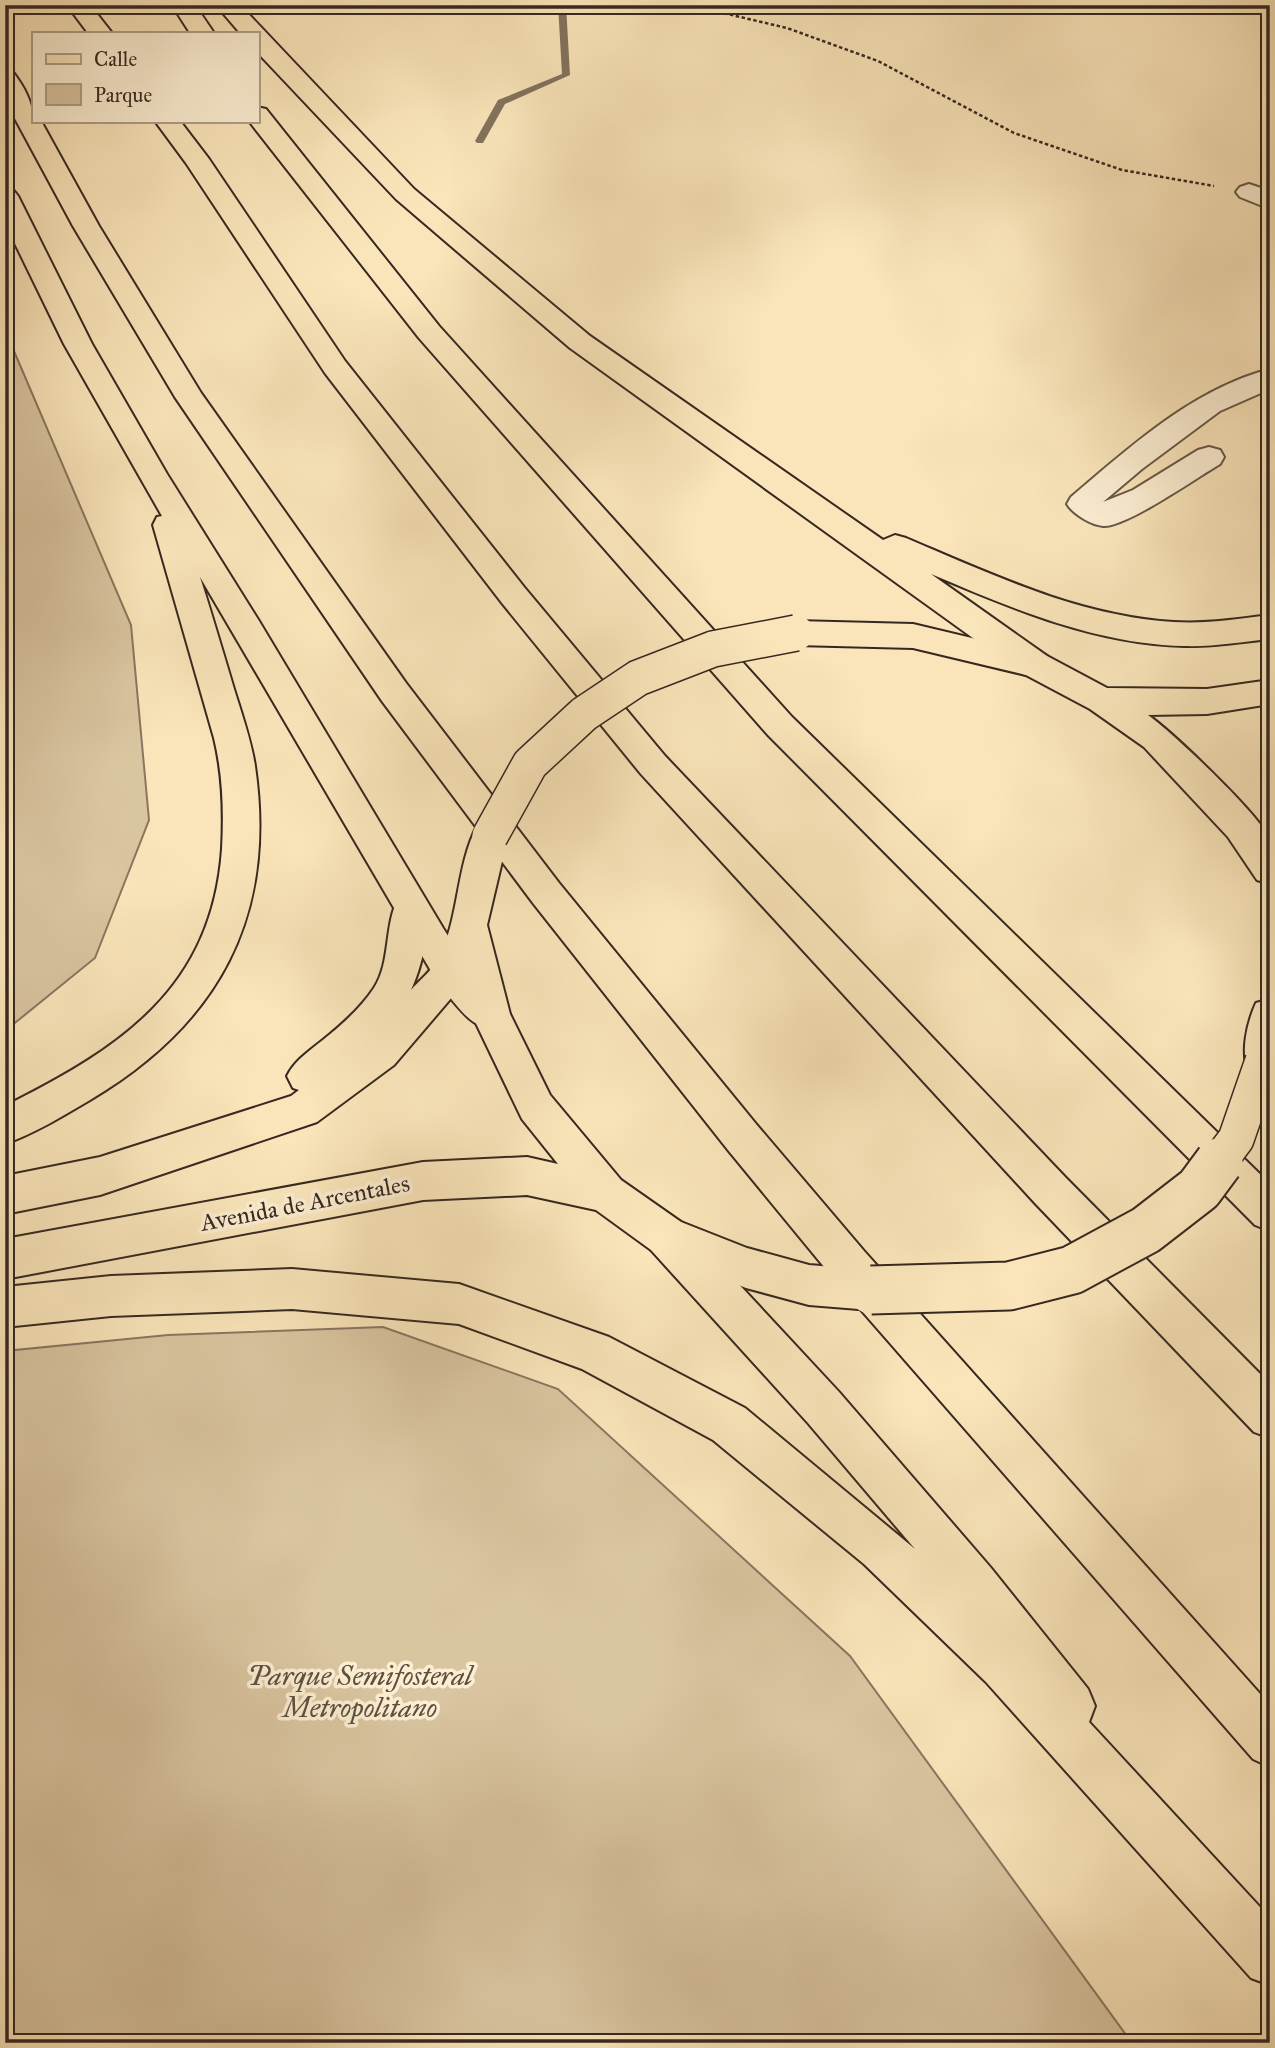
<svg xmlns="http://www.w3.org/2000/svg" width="1275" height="2048" viewBox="0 0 1275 2048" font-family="'IM FELL Great Primer',serif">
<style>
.green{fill:#d9c5a0;stroke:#887660;stroke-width:2}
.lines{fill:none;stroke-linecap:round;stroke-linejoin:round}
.stream{fill:#83735d;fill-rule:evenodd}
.street-casing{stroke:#675746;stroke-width:4}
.primary-casing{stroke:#362820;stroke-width:4}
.highway-casing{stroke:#362820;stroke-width:4}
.path{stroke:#362820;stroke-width:2.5;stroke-dasharray:3.5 2.5;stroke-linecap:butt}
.street{fill:#fceed2;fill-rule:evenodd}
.primary{fill:#fae5ba;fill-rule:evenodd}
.highway{fill:#fae5ba;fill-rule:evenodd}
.primary-bridge-far1-casing{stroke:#362820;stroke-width:38;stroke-linecap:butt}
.primary-bridge-casing{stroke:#362820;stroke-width:51;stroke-linecap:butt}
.primary-bridge-far1{stroke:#fae5ba;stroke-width:35}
.primary-bridge{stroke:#fae5ba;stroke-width:47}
.labels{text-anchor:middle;stroke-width:7;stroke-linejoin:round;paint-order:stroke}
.street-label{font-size:24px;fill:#362820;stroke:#fceed2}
.near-park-label{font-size:28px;font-style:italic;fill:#5f4f40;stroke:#fceed2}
</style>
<rect width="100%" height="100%" fill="#fae5ba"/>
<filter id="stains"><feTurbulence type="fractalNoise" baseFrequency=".00286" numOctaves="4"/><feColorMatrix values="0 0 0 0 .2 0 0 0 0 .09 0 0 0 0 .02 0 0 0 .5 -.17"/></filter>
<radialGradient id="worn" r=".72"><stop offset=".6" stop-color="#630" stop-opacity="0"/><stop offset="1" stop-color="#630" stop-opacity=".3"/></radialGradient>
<g class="green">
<polygon points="5,330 131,625 149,820 95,958 5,1031"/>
<polygon points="383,1327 558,1389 850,1656 1132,2043 5,2043 5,1351 168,1335"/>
</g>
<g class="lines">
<polygon class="stream" points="558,5 566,5 570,75 505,104 483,143 477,143 475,141 498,100 562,74"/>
<defs>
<g id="street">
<polygon points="1249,184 1270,191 1270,209 1240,197 1236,192 1240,187"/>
<path d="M1270,369v20l-50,22 -78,58 -39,33 30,-12 65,-40 11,-3 11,3 4,7 -4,7c-22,13 -95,64 -117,62 -12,-1 -30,-12 -36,-22l4,-7c59,-50 122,-108 199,-128z"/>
</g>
<g id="primary">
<path d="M796,621l117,3 134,32 60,32 100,1 63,-9v24l-63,10 -59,1c23,16 114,102 122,125 3,12 0,32 0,44l-13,-4 -29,-43 -84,-90 -54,-38 -64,-34 -113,-27 -117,-3 -12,-4 -4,-8 4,-8z"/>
<path d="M490,822l13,4 5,10 -21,89 23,89 40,81 71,85 60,42 66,26 62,17 62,5 15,6 6,14 -6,14 -15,6 -62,-5 -63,-17 -95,-38 -55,-40 -69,-15 -104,5 -418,79v-40l418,-77 104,-5 31,7 -36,-45 -50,-104 -8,-32 -70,82 -77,57 -217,73 -95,19v-38l95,-19 191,-61 8,-6 -6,-2 -6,-12c9,-18 27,-28 42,-41 17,-14 33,-29 45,-47 17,-26 10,-62 24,-89l13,-4 13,4c10,21 -3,70 -13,91 8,-9 19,-18 26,-29 23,-41 18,-92 40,-135z"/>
<path d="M1270,999v77l-7,2 -14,-5c-9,-20 -2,-50 7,-70z"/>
</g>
<g id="highway">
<polygon points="67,5 90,5 112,33 88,33"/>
<polygon points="172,5 195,5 214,33 190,33"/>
<path d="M216,5h24l174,184 176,147 293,204 12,-5 11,3c87,37 173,78 268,84 32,2 64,-3 96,-7v24c-29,3 -57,8 -86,7 -89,-2 -173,-38 -253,-72l116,82 5,9 -5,9 -12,3 -12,-3 -453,-326 -174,-149 -139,-147v-19h-17z"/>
<path d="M5,70l8,2c11,15 20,30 20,49h8l58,105 102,167 205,290 153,200 197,241 108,127 406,454v62l-17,-8 -419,-480 -106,-129 -195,-247 -151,-202 -207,-304 -102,-171 -68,-126z"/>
<polygon points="257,107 266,109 439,326 792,717 1270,1184 1270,1231 1255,1225 768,735 419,338 249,121 257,121"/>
<polygon points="155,121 180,121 209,159 345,361 524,587 665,756 1065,1177 1270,1384 1270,1438 1254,1432 1035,1203 641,774 502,603 325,373 186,163"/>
<path d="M5,188l9,3 4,5 74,148 75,130 92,147 184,307 21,33 41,42 5,12 -5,12c-31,10 -48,-23 -67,-44l-238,-406c12,38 23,75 34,112 8,26 17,51 21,77 22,151 -37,258 -165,334 -27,16 -55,33 -85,44v-38c116,-58 207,-117 217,-257 2,-38 1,-74 -8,-111l-61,-213 4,-8 5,-1 -98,-172 -59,-121z"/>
<polygon points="666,1217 681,1222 839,1392 991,1568 1088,1689 1095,1706 1089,1722 1270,1918 1270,1985 1251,1978 986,1682 864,1564 713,1440 582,1369 459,1324 292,1309 111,1316 5,1327 5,1287 111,1276 292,1269 459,1284 609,1337 745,1408 915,1549 808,1423 651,1250 645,1236 651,1222"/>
</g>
</defs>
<use href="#street" class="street-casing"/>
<use href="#primary" class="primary-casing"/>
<use href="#highway" class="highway-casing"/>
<polyline class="path" points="689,5 787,28 878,61 1014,133 1122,170 1214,186"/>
<use href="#street" class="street"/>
<use href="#primary" class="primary"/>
<use href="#highway" class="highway"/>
<defs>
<g id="primary-bridge-far1">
<polyline points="490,836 530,764 584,714 638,678 713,649 796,633"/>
<polyline points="1218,1163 1236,1139 1263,1061"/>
</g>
<polyline id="primary-bridge" points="871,1290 1009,1286 1072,1270 1146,1230 1199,1189 1219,1162"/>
</defs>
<use href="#primary-bridge-far1" class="primary-bridge-far1-casing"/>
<use href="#primary-bridge" class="primary-bridge-casing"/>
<use href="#primary-bridge-far1" class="primary-bridge-far1"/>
<use href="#primary-bridge" class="primary-bridge"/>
</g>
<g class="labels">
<g class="street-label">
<text transform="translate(305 1203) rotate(-11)" y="8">Avenida de Arcentales</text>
</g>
<g class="near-park-label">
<text x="360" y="1685">Parque Semifosteral<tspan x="360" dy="32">Metropolitano</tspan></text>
</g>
</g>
<rect width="1275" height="2048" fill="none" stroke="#fae5ba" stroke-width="28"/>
<rect x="7" y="7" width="1261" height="2034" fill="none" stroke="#362820" stroke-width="3.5"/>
<rect x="14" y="14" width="1247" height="2020" fill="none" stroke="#362820" stroke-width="2"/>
<rect x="32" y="32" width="228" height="91" fill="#fceed2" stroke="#ad9f8b" stroke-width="2"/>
<rect x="46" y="54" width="35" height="10" fill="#fae5ba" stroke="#ad9f8b" stroke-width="2"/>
<text x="94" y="66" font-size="21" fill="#362820">Calle</text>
<rect x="46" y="84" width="35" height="21" fill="#d9c5a0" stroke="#ad9f8b" stroke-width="2"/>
<text x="94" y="102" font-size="21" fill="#362820">Parque</text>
<rect width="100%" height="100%" filter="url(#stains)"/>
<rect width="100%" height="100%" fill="url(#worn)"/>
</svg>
